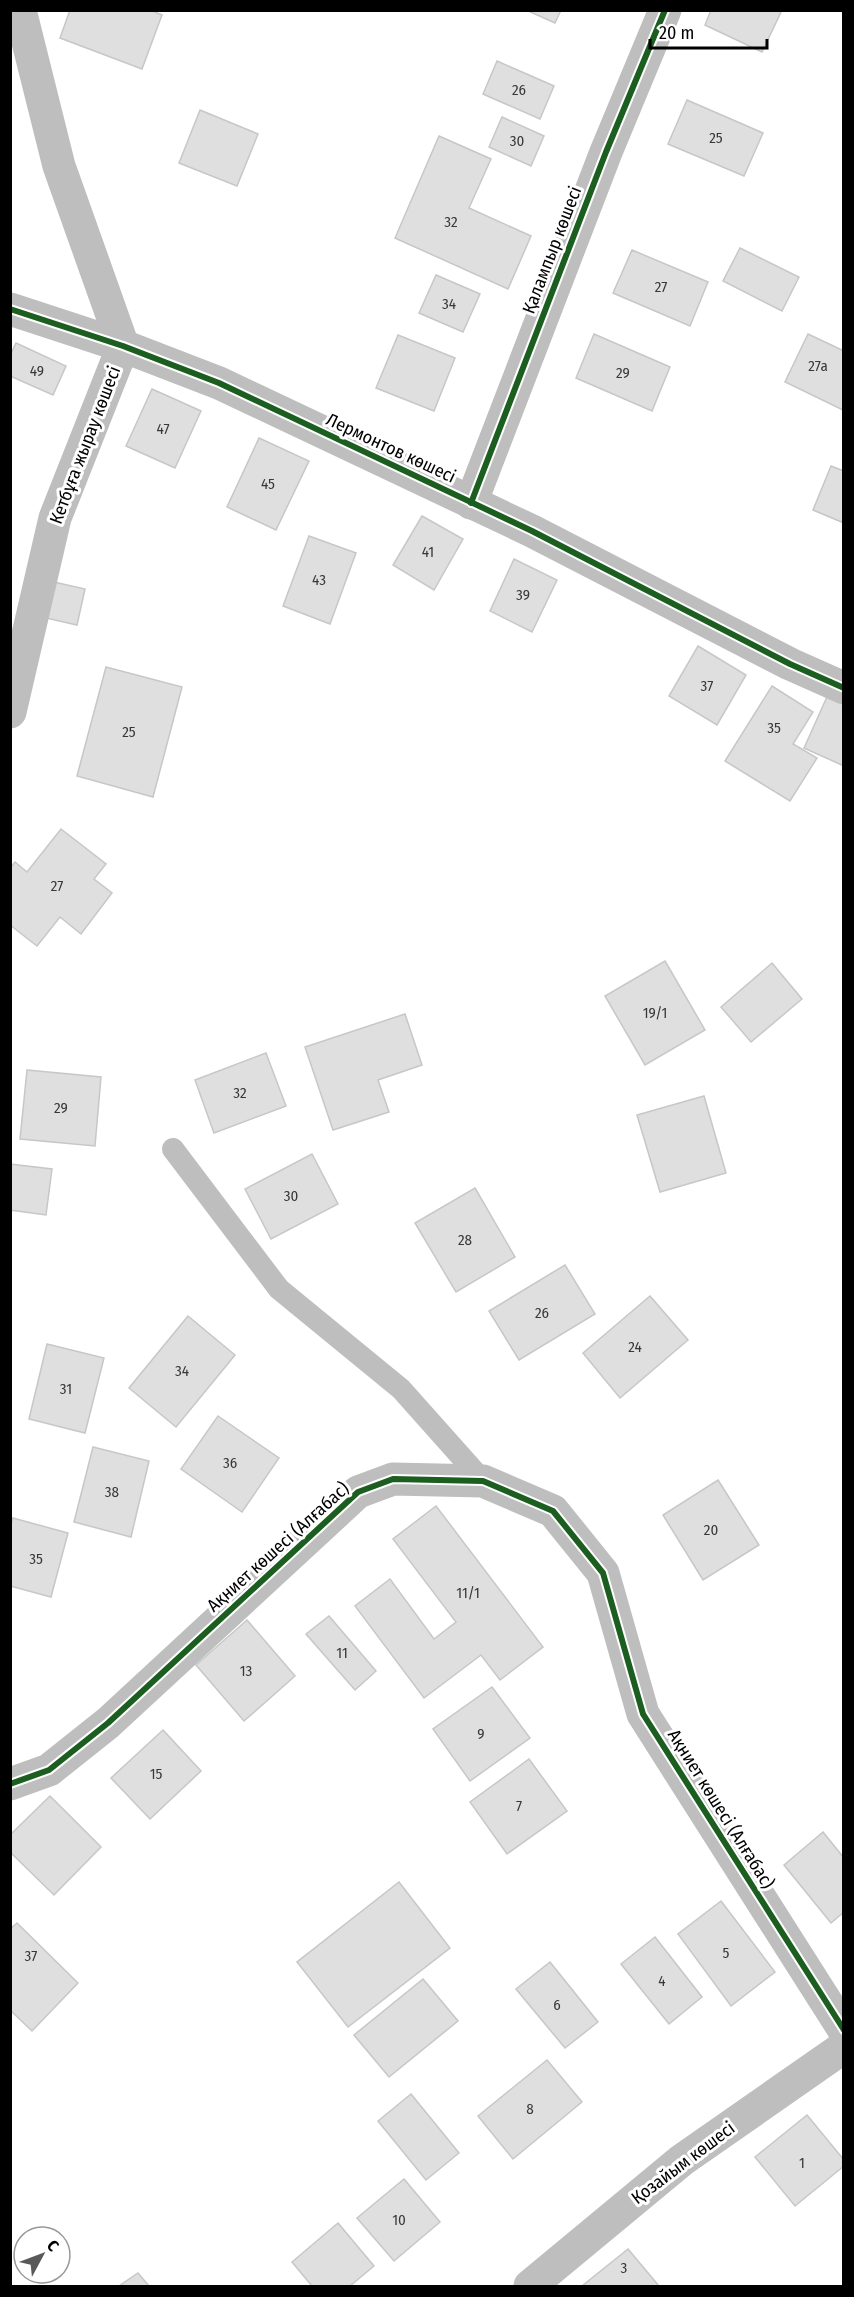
<svg xmlns="http://www.w3.org/2000/svg" width="854" height="2297" viewBox="0 0 854 2297" font-family="'Fira Sans Condensed',sans-serif">
<style>
.building{fill:#dfdfdf;stroke:#c7c7c7;stroke-width:1.5}
.lines{fill:none;stroke-linecap:round;stroke-linejoin:round}
.service{stroke:#bebebe;stroke-width:22}
.minor{stroke:#bebebe;stroke-width:33}
.cycleway-casing{stroke:#fff;stroke-width:10}
.cycleway{stroke:#1b5e20;stroke-width:6}
.labels{text-anchor:middle;stroke-width:6;stroke-linejoin:round;paint-order:stroke}
.number-label{font-size:15px;fill:#383838}
.street-label{font-size:18px;fill:#000;stroke:#fff}
</style>
<rect width="100%" height="100%" fill="#fff"/>
<g class="building">
<polygon points="70,10 150,10 162,15 142,69 60,38"/>
<polygon points="526,10 561,10 555,23"/>
<polygon points="711,10 782,10 762,52 705,25"/>
<polygon points="497,61 554,86 540,119 483,94"/>
<polygon points="687,100 763,133 744,176 668,144"/>
<polygon points="200,110 258,134 237,186 179,163"/>
<polygon points="502,117 544,136 531,166 489,147"/>
<polygon points="439,136 491,159 469,208 531,236 508,289 395,238"/>
<polygon points="740,248 799,277 782,311 723,281"/>
<polygon points="632,250 708,282 690,326 613,293"/>
<polygon points="436,275 480,294 463,332 419,313"/>
<polygon points="594,334 670,367 652,411 576,378"/>
<polygon points="808,334 844,351 843,410 785,382"/>
<polygon points="398,335 455,358 434,411 376,388"/>
<polygon points="16,343 66,366 53,395 10,376 10,356"/>
<polygon points="152,389 201,411 175,468 126,446"/>
<polygon points="259,438 309,461 276,530 227,507"/>
<polygon points="831,466 844,471 844,523 813,510"/>
<polygon points="422,516 463,539 434,590 393,565"/>
<polygon points="309,536 356,553 330,624 283,606"/>
<polygon points="514,559 557,580 532,632 490,611"/>
<polygon points="54,582 85,589 77,625 46,618"/>
<polygon points="698,646 746,675 717,725 669,696"/>
<polygon points="106,667 182,687 153,797 77,776"/>
<polygon points="772,686 813,712 793,744 817,758 790,801 725,761"/>
<polygon points="831,688 844,693 844,766 804,748"/>
<polygon points="61,829 106,864 94,879 112,893 81,934 60,917 37,946 10,925 10,868 15,862 27,872"/>
<polygon points="665,961 705,1030 645,1065 605,996"/>
<polygon points="772,963 802,999 751,1042 721,1007"/>
<polygon points="405,1014 422,1065 378,1080 389,1112 333,1130 305,1047"/>
<polygon points="266,1053 286,1106 214,1133 195,1080"/>
<polygon points="27,1070 101,1077 95,1146 20,1139"/>
<polygon points="704,1096 726,1173 660,1192 637,1115"/>
<polygon points="312,1154 338,1204 271,1239 245,1189"/>
<polygon points="10,1164 52,1169 46,1215 10,1210"/>
<polygon points="475,1188 515,1257 456,1292 415,1223"/>
<polygon points="565,1265 595,1314 519,1360 489,1311"/>
<polygon points="650,1296 688,1340 620,1398 583,1353"/>
<polygon points="188,1316 235,1355 176,1427 129,1388"/>
<polygon points="47,1344 104,1358 85,1433 29,1419"/>
<polygon points="218,1416 279,1458 242,1512 181,1469"/>
<polygon points="93,1447 149,1461 131,1537 74,1522"/>
<polygon points="718,1480 759,1545 703,1580 663,1515"/>
<polygon points="436,1506 543,1647 500,1680 481,1655 424,1698 355,1606 390,1579 434,1639 456,1622 393,1539"/>
<polygon points="13,1518 68,1533 51,1597 10,1586 10,1527"/>
<polygon points="329,1616 376,1671 355,1690 306,1634"/>
<polygon points="247,1620 295,1676 244,1721 196,1665"/>
<polygon points="492,1687 530,1738 470,1781 433,1729"/>
<polygon points="163,1730 201,1771 150,1819 111,1778"/>
<polygon points="529,1759 567,1811 507,1854 470,1802"/>
<polygon points="50,1796 101,1847 54,1895 10,1852 10,1835"/>
<polygon points="823,1832 844,1858 844,1912 831,1923 784,1865"/>
<polygon points="399,1882 450,1948 348,2027 297,1962"/>
<polygon points="721,1901 775,1972 731,2006 678,1934"/>
<polygon points="17,1923 78,1983 32,2031 10,2010 10,1929"/>
<polygon points="655,1937 702,1997 669,2024 621,1964"/>
<polygon points="550,1962 598,2022 565,2048 516,1989"/>
<polygon points="423,1979 458,2021 389,2077 354,2035"/>
<polygon points="547,2060 582,2102 513,2159 478,2116"/>
<polygon points="411,2094 459,2153 426,2180 378,2121"/>
<polygon points="807,2115 844,2160 844,2166 795,2206 755,2157"/>
<polygon points="404,2179 440,2222 394,2261 357,2218"/>
<polygon points="338,2223 374,2266 350,2286 312,2286 292,2262"/>
<polygon points="628,2249 659,2286 582,2286"/>
<polygon points="138,2273 149,2286 119,2286"/>
</g>
<g class="lines">
<polyline class="service" points="173,1149 279,1289 401,1389 483,1481"/>
<g class="minor">
<polyline points="10,309 123,346 219,383 532,531 790,664 844,688"/>
<polyline points="471,503 606,152 665,10"/>
<polyline points="10,712 55,518 123,346 59,166 20,10"/>
<polyline points="10,1784 49,1770 108,1723 358,1492 393,1479 483,1481 553,1511 603,1573 643,1714 844,2030"/>
<polyline points="530,2286 682,2160 844,2047"/>
</g>
<defs>
<g id="cycleway">
<polyline points="10,309 123,346 219,383 532,531 790,664 844,688"/>
<polyline points="471,503 606,152 665,10"/>
<polyline points="10,1784 49,1770 108,1723 358,1492 393,1479 483,1481 553,1511 603,1573 643,1714 844,2030"/>
</g>
</defs>
<use href="#cycleway" class="cycleway-casing"/>
<use href="#cycleway" class="cycleway"/>
</g>
<g class="labels">
<g class="number-label">
<text x="519" y="95">26</text>
<text x="716" y="143">25</text>
<text x="517" y="146">30</text>
<text x="451" y="227">32</text>
<text x="661" y="292">27</text>
<text x="449" y="309">34</text>
<text x="818" y="371">27а</text>
<text x="37" y="376">49</text>
<text x="623" y="378">29</text>
<text x="163" y="434">47</text>
<text x="268" y="489">45</text>
<text x="428" y="557">41</text>
<text x="319" y="585">43</text>
<text x="523" y="600">39</text>
<text x="707" y="691">37</text>
<text x="774" y="733">35</text>
<text x="129" y="737">25</text>
<text x="57" y="891">27</text>
<text x="655" y="1018">19/1</text>
<text x="240" y="1098">32</text>
<text x="61" y="1113">29</text>
<text x="291" y="1201">30</text>
<text x="465" y="1245">28</text>
<text x="542" y="1318">26</text>
<text x="635" y="1352">24</text>
<text x="182" y="1376">34</text>
<text x="66" y="1394">31</text>
<text x="230" y="1468">36</text>
<text x="112" y="1497">38</text>
<text x="711" y="1535">20</text>
<text x="36" y="1564">35</text>
<text x="468" y="1598">11/1</text>
<text x="342" y="1658">11</text>
<text x="246" y="1676">13</text>
<text x="481" y="1739">9</text>
<text x="156" y="1779">15</text>
<text x="519" y="1811">7</text>
<text x="726" y="1958">5</text>
<text x="31" y="1961">37</text>
<text x="662" y="1986">4</text>
<text x="557" y="2010">6</text>
<text x="530" y="2114">8</text>
<text x="802" y="2168">1</text>
<text x="399" y="2225">10</text>
<text x="624" y="2273">3</text>
</g>
<g class="street-label">
<text transform="translate(552 250) rotate(-69)" y="6">Қалампыр көшесі</text>
<text transform="translate(85 445) rotate(-69)" y="6">Кетбұға жырау көшесі</text>
<text transform="translate(391 448) rotate(25)" y="6">Лермонтов көшесі</text>
<text transform="translate(278 1547) rotate(-42)" y="6">Ақниет көшесі (Алғабас)</text>
<text transform="translate(721 1809) rotate(58)" y="6">Ақниет көшесі (Алғабас)</text>
<text transform="translate(683 2163) rotate(-37)" y="6">Қозайым көшесі</text>
</g>
</g>
<rect width="854" height="2297" fill="none" stroke="#000000" stroke-width="24"/>
<g transform="translate(42 2255) rotate(49)"><circle r="28" fill="#ffffff" stroke="#999999" stroke-width="1.5"/>
<path d="M0-4.5L10 22L0 15L-10 22Z" fill="#595959"/>
<text y="-9" font-size="16" font-weight="bold" text-anchor="middle" fill="#000000">С</text>
</g>
<path d="M650 39v9h117v-9" fill="none" stroke="#000000" stroke-width="3"/>
<text x="659" y="39" font-size="18" fill="#000000" stroke="#ffffff" stroke-width="4.5" paint-order="stroke">20 m</text>
</svg>
